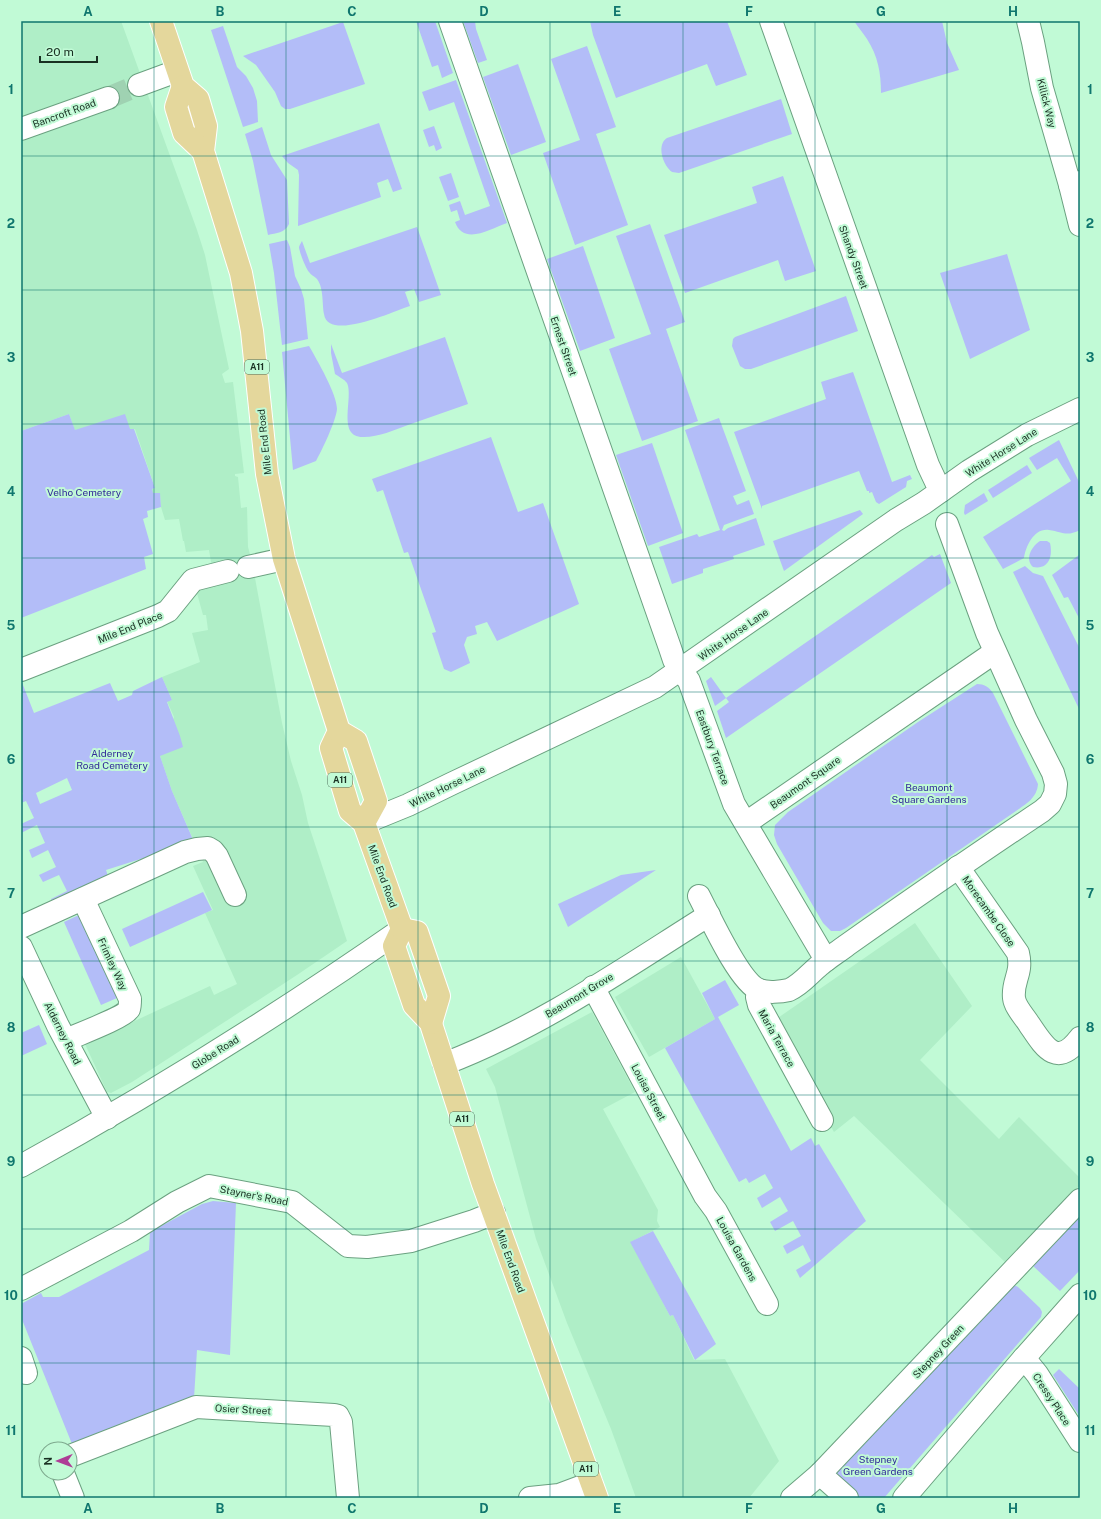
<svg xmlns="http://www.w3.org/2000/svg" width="1101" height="1519" viewBox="0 0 1101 1519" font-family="'Public Sans',sans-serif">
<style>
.built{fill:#afeec7}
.green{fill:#b3bdf8;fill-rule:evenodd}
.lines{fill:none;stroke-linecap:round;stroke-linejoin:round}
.minor-tunnel{stroke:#9fd2b2;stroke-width:22;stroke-dasharray:22 11;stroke-linecap:butt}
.minor-casing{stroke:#6ba180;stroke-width:24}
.tertiary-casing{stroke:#6ba180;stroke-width:24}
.secondary-casing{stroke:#6ba180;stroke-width:24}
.trunk-casing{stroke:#fff;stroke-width:24}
.minor{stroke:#fff;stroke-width:22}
.tertiary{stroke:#fff;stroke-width:22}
.secondary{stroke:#fff;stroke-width:22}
.trunk{stroke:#e4d79c;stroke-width:22}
.grid{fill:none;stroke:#0f766e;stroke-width:1;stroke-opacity:0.55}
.labels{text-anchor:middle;stroke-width:4;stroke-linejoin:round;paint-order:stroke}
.shield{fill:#c1fad6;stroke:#4b6d58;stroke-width:1}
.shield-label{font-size:9px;font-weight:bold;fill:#193022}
.street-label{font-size:10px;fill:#193022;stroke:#c1fad6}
.park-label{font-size:10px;fill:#312a99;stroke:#c1fad6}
.neatline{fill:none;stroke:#0f766e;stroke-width:1.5}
.grid-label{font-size:13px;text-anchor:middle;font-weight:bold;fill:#0f766e}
</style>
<rect width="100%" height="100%" fill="#c1fad6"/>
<g class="built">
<polygon points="21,21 121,21 197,230 205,255 229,369 222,374 225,383 233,382 244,473 235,474 235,476 238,477 241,508 247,507 248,547 252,562 282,723 291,761 302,795 308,823 347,941 297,975 132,1082 111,1093 107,1092 85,1044 210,986 214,995 237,984 205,913 213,910 193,866 203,862 172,791 160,756 174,717 167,701 172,700 162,677 200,662 192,633 208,630 206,615 203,615 195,586 214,580 209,550 186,552 184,541 183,541 179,519 165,520 161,507 160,494 152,493 152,489 155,488 135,429 75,431 69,414 21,431"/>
<polygon points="915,923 972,1006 920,1060 999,1139 1019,1117 1080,1178 1080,1185 1006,1263 854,1116 834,1132 772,1022"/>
<polygon points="681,957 715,1019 649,1057 615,997"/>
<polygon points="592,1012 635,1092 603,1109 658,1210 657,1221 660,1227 631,1242 670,1316 673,1315 675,1319 694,1360 725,1359 779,1461 749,1498 636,1498 611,1429 567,1323 536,1239 499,1102 495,1087 486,1069"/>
</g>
<g class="green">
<polygon points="416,21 435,21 453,73 442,78 438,65 432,67"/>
<polygon points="463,21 475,21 476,29 487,60 478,63"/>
<polygon points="590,21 727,21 747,75 716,86 707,64 616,98 593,35"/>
<path d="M854,21h88l5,22 12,27 -78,23c0,-20 -3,-37 -14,-54 -4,-6 -9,-12 -13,-18z"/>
<polygon points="343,22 365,84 290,109 285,109 281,106 275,92 256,65 243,56"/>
<polygon points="223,26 237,67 246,76 253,88 257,101 258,122 243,127 211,30"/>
<polygon points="587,46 616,127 596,134 628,225 575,245 543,153 580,140 551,59"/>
<polygon points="518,64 546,142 511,155 483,77"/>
<path d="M456,80l51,143c-17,6 -43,23 -52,-1l5,-2 -3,-10 -6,2 -2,-7 11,-4 5,14 25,-9 -36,-104 -25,9 -7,-19z"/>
<path d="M781,99l11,35 -113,39 -7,-1c-9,-6 -16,-27 -5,-34z"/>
<polygon points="379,123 402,189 393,192 388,179 377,183 381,197 298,226 299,175 298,170 288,163 282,156"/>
<polygon points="434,126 442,148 436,151 434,145 429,147 423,130"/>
<path d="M262,127l9,28 16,25 2,44c-4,9 -13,9 -21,11l-15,-74 -8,-27z"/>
<polygon points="451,173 459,197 448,201 439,177"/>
<polygon points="783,176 816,271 785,281 778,260 685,293 664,235 757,203 752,187"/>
<polygon points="650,224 685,322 666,329 698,421 642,441 609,349 651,334 616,236"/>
<path d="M417,227l24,68 -22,7 -5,-13 -9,3 5,14c-16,5 -82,36 -86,8 -2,-10 0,-28 -8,-36 -2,-2 -5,-3 -7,-6 -3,-3 -10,-21 -10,-25 1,-3 2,-4 3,-6l8,22z"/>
<polygon points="287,240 290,247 295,276 301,289 304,299 308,339 282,345 274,273 269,244"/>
<polygon points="583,246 615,338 580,351 547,259"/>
<polygon points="1007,254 1030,330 970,359 940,273"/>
<polygon points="846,296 858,331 751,369 745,369 740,366 732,346 733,339 735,337"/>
<path d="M445,337l23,67c-20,7 -40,14 -60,21 -14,5 -29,12 -44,12 -28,1 -10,-39 -17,-54 -3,-4 -8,-6 -12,-9l-4,-21v-9l11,29z"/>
<path d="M309,346c8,14 28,48 28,63 -1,12 -15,41 -21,52l-23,9 -11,-118z"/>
<polygon points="853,372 892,482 910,475 912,479 907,481 906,487 879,504 876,502 872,492 869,493 869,491 867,491 859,471 762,506 762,509 734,432 826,399 821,382"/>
<polygon points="69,414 75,430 125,414 130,429 134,429 155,488 152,489 153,493 160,493 161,507 147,511 148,517 143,519 153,554 144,557 146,569 21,618 21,431"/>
<polygon points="719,418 746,491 733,496 737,505 749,500 754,514 724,525 722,530 724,531 728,528 756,518 765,545 733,556 734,559 703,569 703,573 672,584 659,547 697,534 699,537 720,530 685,430"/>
<polygon points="491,437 518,512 543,503 579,604 497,641 487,622 475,626 477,634 467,637 464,645 470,663 451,672 444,669 432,633 436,632 408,552 404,553 383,490 377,492 372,479"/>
<path d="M1059,440l21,44v25l-1,1 1,2v18c-14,7 -17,2 -31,0 -15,-2 -23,16 -25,28l-21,11 -20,-32 88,-56 -14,-23 -20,12 -8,-12z"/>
<polygon points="652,443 683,533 648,546 616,455"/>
<polygon points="1027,465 1032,473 993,498 988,490"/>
<polygon points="984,493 988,501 965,515 964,513 965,505"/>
<polygon points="860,510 863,514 784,571 773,541"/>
<path d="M1040,541h7l3,2c3,13 -1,27 -17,24 -9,-8 -1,-21 7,-26z"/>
<polygon points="940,554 951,583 726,738 717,711 729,702 726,698 715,706 706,681 711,677 726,698 932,555 934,557"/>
<polygon points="1079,555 1080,557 1080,620 1068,597 1064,598 1052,575"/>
<polygon points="1025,566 1033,573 1043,576 1080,649 1080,711 1013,572"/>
<path d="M162,677l10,23 -5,2 13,34 3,11 -23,9 12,35 22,51 -88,28 2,6 -56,27 -1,-4 16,-8 -8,-16 -16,7 -4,-7 17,-8 -8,-17 -16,8 -3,-8 16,-7 -8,-18 -16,8v-9l13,-6 -8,-17 -5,2v-8l2,-1 -2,-4v-110l13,33 76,-30 8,18 14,-6 1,-4zM67,778l5,12 -32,14 -4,-11z"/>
<path d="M977,684c7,0 12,3 16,9l45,91c-1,14 -12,20 -22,27l-170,117 -6,3h-9l-8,-8 -46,-79 -3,-9 1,-10 13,-13 130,-90z"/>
<polygon points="656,870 568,927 558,904 621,875"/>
<polygon points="203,892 212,910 130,947 122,929"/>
<polygon points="79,915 117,998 101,1005 64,922"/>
<polygon points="725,980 739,1005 718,1017 791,1151 811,1138 815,1146 819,1144 866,1221 800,1278 796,1270 811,1261 803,1245 787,1254 783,1246 801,1236 793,1221 775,1231 770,1222 788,1211 780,1197 762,1208 757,1198 773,1188 765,1174 749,1183 746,1178 739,1182 665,1048 715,1019 702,993"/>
<polygon points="39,1025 47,1044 21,1056 21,1033"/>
<polygon points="213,1201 236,1203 230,1355 197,1350 194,1398 72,1444 21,1317 21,1304 41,1293 43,1297 59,1297 149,1250 150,1232 202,1204"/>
<polygon points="1080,1212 1080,1270 1060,1291 1032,1265"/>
<polygon points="653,1231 716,1344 695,1360 675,1319 673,1315 670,1316 630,1242"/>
<polygon points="1014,1285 1018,1287 1040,1308 1042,1312 1041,1317 884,1498 860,1498 837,1477 836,1473"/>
<polygon points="1059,1369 1080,1389 1080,1417 1053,1375"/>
</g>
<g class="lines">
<polyline class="minor-tunnel" points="108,98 139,85"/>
<defs>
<g id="minor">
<polyline points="450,21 670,648 674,660 689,681 734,804 826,960"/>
<polyline points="771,21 928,465 936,482 941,491"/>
<polyline points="1028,21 1033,42 1042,88 1070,185"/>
<polyline points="139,85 177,71"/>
<polyline points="21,129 108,98"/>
<polyline points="1080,182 1070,185 1080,225"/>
<polyline points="248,567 284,559"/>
<polyline points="21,670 158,616 168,611 193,580 228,571"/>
<polyline points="746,823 995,652"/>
<path d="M958,867l60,86c5,21 -6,27 -4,45 1,9 10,18 15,26 15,22 27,45 51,14"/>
<path d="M699,896c11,21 40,86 60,94 8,3 22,2 30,0 12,-5 21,-17 31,-25 8,-7 18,-13 27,-20 64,-45 129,-90 195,-134l8,-7 5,-10 1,-10 -3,-11 -27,-53 -39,-87 -40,-109"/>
<polyline points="21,927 185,852 197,849 208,848 213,851 217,856 235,895"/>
<polyline points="21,947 58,1026 107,1118"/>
<polyline points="593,987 705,1196 716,1211 767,1304"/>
<polyline points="759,990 757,997 759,1005 822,1120"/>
<path d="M66,1040c11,-5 59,-23 63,-31 1,-3 1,-7 1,-10l-47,-100"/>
<path d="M444,1064c95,-36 179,-95 265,-149"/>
<polyline points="21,1289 131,1231 177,1202 209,1186 292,1202 348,1246 367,1247 411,1241 474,1221 494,1213"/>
<polyline points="21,1358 26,1373"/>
<polyline points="1024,1358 1037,1374 1080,1441"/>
<polyline points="70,1456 196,1407 334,1415 338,1416 341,1422 348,1498"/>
<polyline points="63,1473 73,1498"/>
<polyline points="820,1474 847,1498"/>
<polyline points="530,1498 559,1495 591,1483"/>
<polyline points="792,1498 820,1474 1080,1200"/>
</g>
<polyline id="tertiary" points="364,823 408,805 451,784 655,687 896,520 924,503 969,471 1027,435 1080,409"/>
<g id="secondary">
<path d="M21,1166c131,-72 259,-152 381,-237"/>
<polyline points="904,1498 1024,1358 1080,1295"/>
</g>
<g id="trunk">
<polyline points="161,21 183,86 198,99 206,126 203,151 241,273 252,331 267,474 284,559 339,731 331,748 350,811 364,823 402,929 394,946 414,1005 431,1023 432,1027 483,1184 597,1498"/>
<polyline points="183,86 176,107 184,133 203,151"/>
<polyline points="339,731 356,741 376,801 364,823"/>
<polyline points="402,929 417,932 439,996 431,1023"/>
</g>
</defs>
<use href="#minor" class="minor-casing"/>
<use href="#tertiary" class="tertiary-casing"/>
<use href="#secondary" class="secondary-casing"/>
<use href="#trunk" class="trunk-casing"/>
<use href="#minor" class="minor"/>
<use href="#tertiary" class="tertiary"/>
<use href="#secondary" class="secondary"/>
<use href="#trunk" class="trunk"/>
</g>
<path class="grid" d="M154,21v1477M286,21v1477M418,21v1477M550,21v1477M683,21v1477M815,21v1477M947,21v1477M21,156h1059M21,290h1059M21,424h1059M21,558h1059M21,692h1059M21,827h1059M21,961h1059M21,1095h1059M21,1229h1059M21,1363h1059"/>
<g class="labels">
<g class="shield">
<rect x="245" y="360" width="24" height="14" rx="3"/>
<rect x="328" y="773" width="24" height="14" rx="3"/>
<rect x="450" y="1112" width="24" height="14" rx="3"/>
<rect x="574" y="1462" width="24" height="14" rx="3"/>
</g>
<g class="shield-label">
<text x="257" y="370">A11</text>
<text x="340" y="783">A11</text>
<text x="462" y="1122">A11</text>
<text x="586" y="1472">A11</text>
</g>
<g class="street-label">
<text transform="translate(1047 103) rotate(76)" y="4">Killick Way</text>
<text transform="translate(64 113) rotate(-20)" y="4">Bancroft Road</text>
<text transform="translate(854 257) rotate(70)" y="4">Shandy Street</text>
<text transform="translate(564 346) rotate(71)" y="4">Ernest Street</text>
<text transform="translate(264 442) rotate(-96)" y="4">Mile End Road</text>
<text transform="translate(1001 452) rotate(-32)" y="4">White Horse Lane</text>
<text transform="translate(130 627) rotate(-22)" y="4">Mile End Place</text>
<text transform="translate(733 634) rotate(-35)" y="4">White Horse Lane</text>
<text transform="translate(713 747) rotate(70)" y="4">Eastbury Terrace</text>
<text transform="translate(805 782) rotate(-35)" y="4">Beaumont Square</text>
<text transform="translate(447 786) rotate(-26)" y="4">White Horse Lane</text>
<text transform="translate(383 876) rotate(70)" y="4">Mile End Road</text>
<text transform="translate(989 911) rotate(55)" y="4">Morecambe Close</text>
<text transform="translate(113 964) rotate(65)" y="4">Frimley Way</text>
<text transform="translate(579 995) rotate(-31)" y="4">Beaumont Grove</text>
<text transform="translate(63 1033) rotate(63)" y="4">Alderney Road</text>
<text transform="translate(777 1038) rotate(61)" y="4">Maria Terrace</text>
<text transform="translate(215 1052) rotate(-32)" y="4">Globe Road</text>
<text transform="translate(649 1092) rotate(62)" y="4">Louisa Street</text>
<text transform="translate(254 1195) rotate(11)" y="4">Stayner's Road</text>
<text transform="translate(737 1249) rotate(61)" y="4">Louisa Gardens</text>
<text transform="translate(511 1261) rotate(70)" y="4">Mile End Road</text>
<text transform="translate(938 1351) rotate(-47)" y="4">Stepney Green</text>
<text transform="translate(1052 1399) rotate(57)" y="4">Cressy Place</text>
<text transform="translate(243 1409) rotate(3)" y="4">Osier Street</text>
</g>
<g class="park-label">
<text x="84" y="496">Velho Cemetery</text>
<text x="112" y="757">Alderney<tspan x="112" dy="12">Road Cemetery</tspan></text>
<text x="929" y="791">Beaumont<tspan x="929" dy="12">Square Gardens</tspan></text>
<text x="878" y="1463">Stepney<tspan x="878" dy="12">Green Gardens</tspan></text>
</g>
</g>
<rect width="1101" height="1519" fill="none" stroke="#c1fad6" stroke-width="44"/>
<g transform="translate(58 1461) rotate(269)"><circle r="19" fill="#c1fad6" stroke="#7ea98e"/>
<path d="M0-3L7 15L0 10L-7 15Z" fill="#ae3c96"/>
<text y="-6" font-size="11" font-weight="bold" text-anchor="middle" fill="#193022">N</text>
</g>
<path d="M40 56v6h57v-6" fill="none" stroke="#193022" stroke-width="2"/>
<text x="46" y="56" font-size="12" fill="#193022" stroke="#c1fad6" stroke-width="3" paint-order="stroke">20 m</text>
<rect x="22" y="22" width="1057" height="1475" class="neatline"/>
<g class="grid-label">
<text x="88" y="16">A</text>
<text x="220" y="16">B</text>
<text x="352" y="16">C</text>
<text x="484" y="16">D</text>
<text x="617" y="16">E</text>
<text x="749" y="16">F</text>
<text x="881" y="16">G</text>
<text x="1013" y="16">H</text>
<text x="11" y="94">1</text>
<text x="1090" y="94">1</text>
<text x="11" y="228">2</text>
<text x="1090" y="228">2</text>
<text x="11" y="362">3</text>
<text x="1090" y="362">3</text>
<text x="11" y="496">4</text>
<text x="1090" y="496">4</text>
<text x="11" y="630">5</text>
<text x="1090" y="630">5</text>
<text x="11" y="764">6</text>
<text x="1090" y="764">6</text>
<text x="11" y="898">7</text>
<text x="1090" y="898">7</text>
<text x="11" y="1032">8</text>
<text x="1090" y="1032">8</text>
<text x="11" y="1166">9</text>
<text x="1090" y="1166">9</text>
<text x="11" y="1300">10</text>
<text x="1090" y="1300">10</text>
<text x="11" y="1435">11</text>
<text x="1090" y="1435">11</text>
<text x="88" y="1513">A</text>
<text x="220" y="1513">B</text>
<text x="352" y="1513">C</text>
<text x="484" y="1513">D</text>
<text x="617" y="1513">E</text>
<text x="749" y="1513">F</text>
<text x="881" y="1513">G</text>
<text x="1013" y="1513">H</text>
</g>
</svg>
